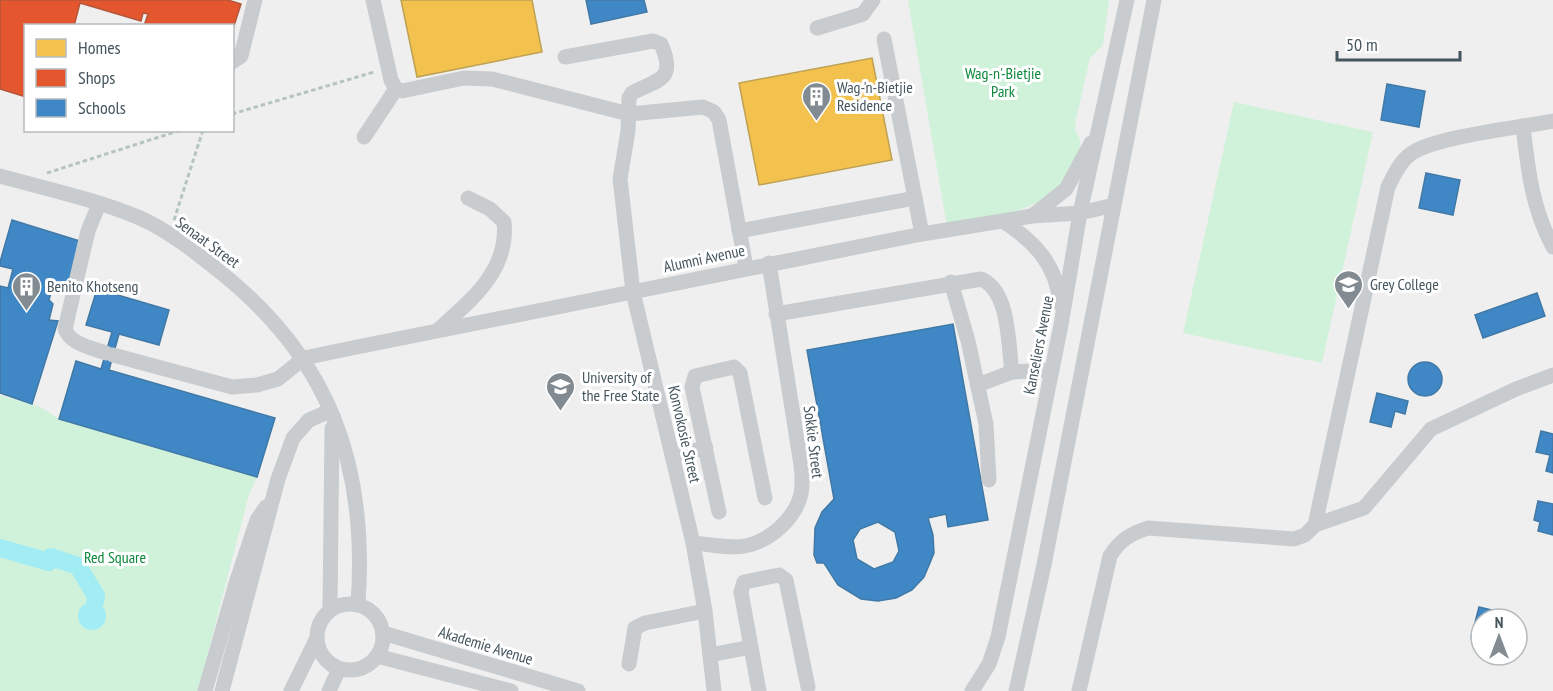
<svg xmlns="http://www.w3.org/2000/svg" width="1553" height="691" viewBox="0 0 1553 691" font-family="'PT Sans Narrow',sans-serif">
<style>
.green{fill:#d1f2da}
.water{fill:#a2ecf3}
.homes{fill:#f2c14e;stroke:#bea153;stroke-width:1.5}
.shops{fill:#e4572e;stroke:#b4563c;stroke-width:1.5}
.schools{fill:#3f88c5;stroke:#4179a6;stroke-width:1.5;fill-rule:evenodd}
.lines{fill:none;stroke-linecap:round;stroke-linejoin:round}
.canal{stroke:#a2ecf3;stroke-width:18}
.path{stroke:#b5c4be;stroke-width:3;stroke-dasharray:4.5 3;stroke-linecap:butt}
.minor{stroke:#c8ccce;stroke-width:15}
.labels{text-anchor:middle;stroke-width:6;stroke-linejoin:round;paint-order:stroke}
.park-label{font-size:16px;fill:#0d873b;stroke:#fff}
.poi-label{font-size:16px;fill:#45555e;stroke:#fff;text-anchor:start}
.street-label{font-size:16px;fill:#45555e;stroke:#fff}
</style>
<rect width="100%" height="100%" fill="#f0efef"/>
<g class="green">
<path d="M908,0h201l-6,45 -13,13 -14,62 -1,10c8,11 6,18 1,30 -19,53 -77,54 -125,64l-5,-3z"/>
<polygon points="1234,102 1373,132 1322,363 1183,333"/>
<polygon points="0,395 41,407 59,419 257,477 248,498 198,691 0,691"/>
</g>
<circle class="water" cx="92" cy="616" r="14"/>
<g class="homes">
<polygon points="401,0 532,0 542,52 417,77"/>
<polygon points="872,58 892,160 759,185 739,83"/>
</g>
<polygon class="shops" points="0,0 228,0 241,4 232,32 232,26 144,26 148,14 143,13 141,21 80,3 74,26 26,26 26,97 0,89"/>
<g class="schools">
<polygon points="586,0 644,0 647,12 591,24"/>
<polygon points="1387,84 1425,91 1419,127 1381,120"/>
<polygon points="1426,173 1460,180 1453,215 1419,208"/>
<polygon points="12,220 83,242 69,284 54,281 49,300 53,304 49,320 58,321 32,404 0,393 0,286 8,288 13,269 0,266 0,262"/>
<polygon points="97,289 169,310 159,345 119,334 109,370 275,418 257,477 59,419 76,361 101,369 112,332 86,325"/>
<polygon points="1537,293 1545,316 1483,338 1475,315"/>
<path d="M953,324l35,196 -40,7 -2,-13 -18,4 5,17 1,18 -10,24 -12,13 -16,8 -18,3 -17,-2 -23,-14 -14,-22h-7l-3,-8 1,-27 7,-16 12,-13 -27,-149zM878,522l17,10 4,19 -6,11 -19,7 -17,-10 -4,-19 7,-11z"/>
<circle cx="1425" cy="379" r="17"/>
<polygon points="1377,393 1408,401 1405,414 1395,411 1391,427 1370,422"/>
<polygon points="1541,431 1553,434 1553,473 1546,471 1550,455 1536,452"/>
<polygon points="1538,501 1553,504 1553,535 1538,531 1540,522 1534,520"/>
<polygon points="1479,607 1513,615 1512,619 1481,619 1481,640 1471,638"/>
</g>
<g class="lines">
<polyline class="canal" points="0,548 49,562 51,557 78,566 96,596 95,602"/>
<g class="path">
<polyline points="232,114 374,72"/>
<polyline points="47,173 181,130"/>
<polyline points="174,220 203,130"/>
</g>
<g class="minor">
<polyline points="373,0 391,80 396,89 402,91 464,78 492,79 629,114 703,107 714,112 719,120 746,267"/>
<polyline points="817,28 863,14 873,0"/>
<polyline points="884,39 922,234"/>
<path d="M565,57l88,-16 8,3c16,37 -3,35 -29,49l-3,5 -1,33 -8,48 13,113 60,251 12,68 9,80"/>
<polyline points="232,62 241,56 255,0"/>
<path d="M1523,126c5,44 9,82 30,121"/>
<polyline points="364,137 396,89"/>
<path d="M0,176c46,13 95,23 140,42 29,13 54,33 79,53 111,88 149,194 139,333"/>
<path d="M99,204l-11,27 -23,98c5,15 27,19 41,24"/>
<polyline points="1032,216 1066,189 1091,143"/>
<path d="M1003,221c32,21 54,44 57,83"/>
<polyline points="739,231 915,198"/>
<polyline points="951,282 968,341 986,424 989,480"/>
<path d="M776,314l205,-35c29,12 27,66 31,93"/>
<path d="M438,330c33,-30 71,-59 66,-108l-14,-13 -22,-11"/>
<polyline points="113,355 232,387 257,385 278,379 304,358 352,348 922,234 1032,216 1080,213 1114,205"/>
<polyline points="978,385 1012,372 1052,370"/>
<polyline points="672,455 706,448"/>
<polyline points="719,512 692,387 695,376 734,367 740,373 765,498"/>
<polyline points="1315,525 1364,508 1431,429 1516,389 1553,375"/>
<path d="M693,543c16,1 36,6 52,3 25,-5 50,-27 56,-52 2,-9 1,-20 0,-29l-32,-202"/>
<circle cx="350" cy="637" r="33"/>
<polyline points="330,609 332,428"/>
<polyline points="383,633 578,691"/>
<polyline points="710,655 751,647"/>
<polyline points="377,656 511,691"/>
<polyline points="629,664 635,628 645,623 705,611"/>
<polyline points="205,691 236,583 257,520 266,507"/>
<polyline points="222,691 278,479 293,438 309,420 330,411"/>
<polyline points="291,691 316,640"/>
<polyline points="329,691 339,669"/>
<polyline points="759,691 741,592 744,582 779,575 786,580 808,687"/>
<polyline points="972,691 989,664 998,637 1061,325 1080,213 1127,0"/>
<polyline points="1016,691 1044,565 1154,0"/>
<path d="M1079,691l31,-135c10,-16 20,-22 38,-28l146,11 11,-4 10,-10 73,-338c6,-12 12,-26 24,-34 23,-16 109,-26 141,-32"/>
</g>
</g>
<defs>
<symbol id="building-pin" viewBox="-11 -11 22 30"><path d="M0 17L-7.5 6A9.5 9.5 0 1 1 7.5 6Z" fill="#818b91" stroke="#fff"/><path d="M-4-6H4V6H1V3H-1V6H-4ZM-2.5-4.3h1.7v1.8h-1.7ZM.8-4.3h1.7v1.8H.8ZM-2.5-1h1.7V.8h-1.7ZM.8-1h1.7V.8H.8Z" fill="#fff"/></symbol>
<symbol id="school-pin" viewBox="-11 -11 22 30"><path d="M0 17L-7.5 6A9.5 9.5 0 1 1 7.5 6Z" fill="#818b91" stroke="#fff"/><path d="M0-5L7-2L0 1L-7-2ZM-4 1L0 2.5L4 1V4Q0 6-4 4Z" fill="#fff"/></symbol>
<symbol id="university-pin" viewBox="-11 -11 22 30"><path d="M0 17L-7.5 6A9.5 9.5 0 1 1 7.5 6Z" fill="#818b91" stroke="#fff"/><path d="M0-5L7-2L0 1L-7-2ZM-4 1L0 2.5L4 1V4Q0 6-4 4Z" fill="#fff"/></symbol>
</defs>
<g fill-rule="evenodd">
<use href="#building-pin" x="800" y="80" width="33" height="45"/>
<use href="#school-pin" x="1332" y="268" width="33" height="45"/>
<use href="#building-pin" x="10" y="270" width="33" height="45"/>
<use href="#university-pin" x="544" y="370" width="33" height="45"/>
</g>
<g class="labels">
<g class="park-label">
<text x="1003" y="79">Wag-n'-Bietjie<tspan x="1003" dy="18">Park</tspan></text>
<text x="115" y="563">Red Square</text>
</g>
<g class="poi-label">
<text x="837" y="93">Wag-'n-Bietjie<tspan x="837" dy="18">Residence</tspan></text>
<text x="1370" y="290">Grey College</text>
<text x="47" y="292">Benito Khotseng</text>
<text x="582" y="383">University of<tspan x="582" dy="18">the Free State</tspan></text>
</g>
<g class="street-label">
<text transform="translate(208 242) rotate(36)" y="6">Senaat Street</text>
<text transform="translate(704 258) rotate(-12)" y="6">Alumni Avenue</text>
<text transform="translate(1038 345) rotate(-79)" y="6">Kanseliers Avenue</text>
<text transform="translate(685 434) rotate(77)" y="6">Konvokosie Street</text>
<text transform="translate(814 442) rotate(83)" y="6">Sokkie Street</text>
<text transform="translate(486 645) rotate(17)" y="6">Akademie Avenue</text>
</g>
</g>
<rect x="24" y="24" width="210" height="108" fill="#ffffff" stroke="#b5bbbf" stroke-width="1.5"/>
<rect x="36" y="39" width="30" height="18" fill="#f2c14e" stroke="#b5bbbf" stroke-width="1.5"/>
<text x="78" y="54" font-size="18" fill="#45555e">Homes</text>
<rect x="36" y="69" width="30" height="18" fill="#e4572e" stroke="#b5bbbf" stroke-width="1.5"/>
<text x="78" y="84" font-size="18" fill="#45555e">Shops</text>
<rect x="36" y="99" width="30" height="18" fill="#3f88c5" stroke="#b5bbbf" stroke-width="1.5"/>
<text x="78" y="114" font-size="18" fill="#45555e">Schools</text>
<g transform="translate(1499 637)"><circle r="28" fill="#ffffff" stroke="#b5bbbf" stroke-width="1.5"/>
<path d="M0-4.5L10 22L0 15L-10 22Z" fill="#818b91"/>
<text y="-9" font-size="16" font-weight="bold" text-anchor="middle" fill="#45555e">N</text>
</g>
<path d="M1337 51v9h123v-9" fill="none" stroke="#45555e" stroke-width="3"/>
<text x="1346" y="51" font-size="18" fill="#45555e" stroke="#ffffff" stroke-width="4.5" paint-order="stroke">50 m</text>
</svg>
